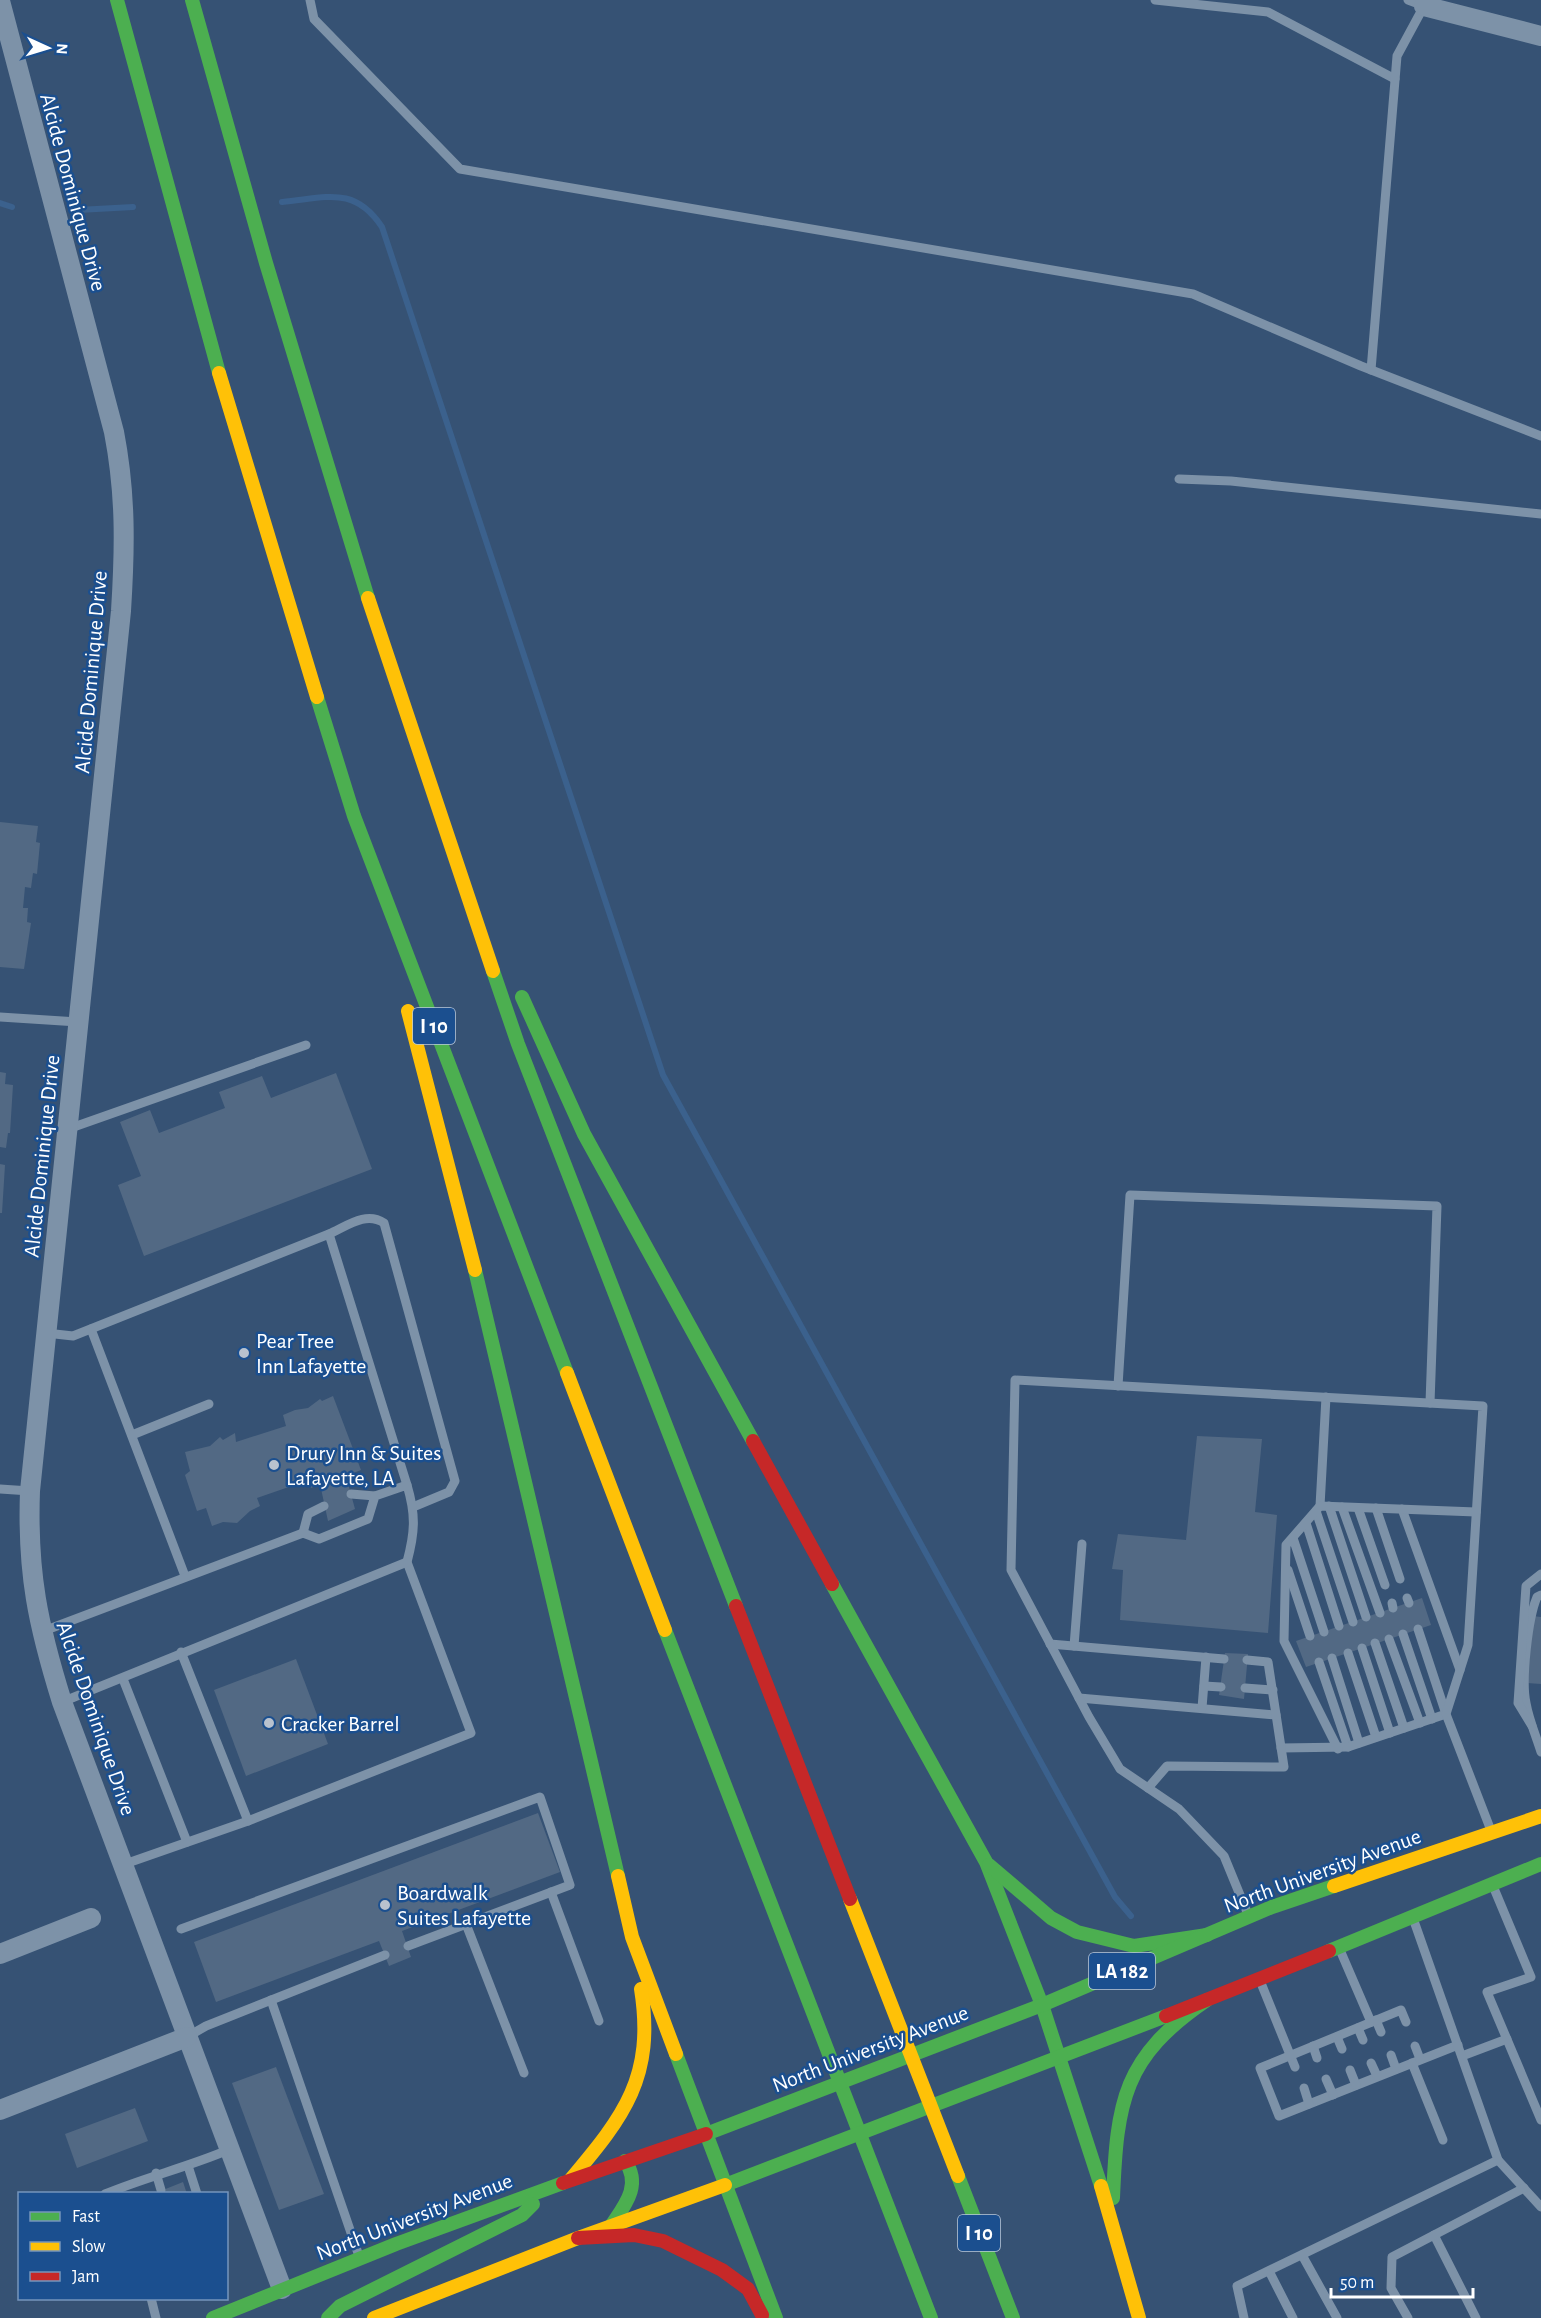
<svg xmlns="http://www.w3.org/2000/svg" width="1541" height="2318" viewBox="0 0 1541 2318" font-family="'Alegreya Sans',sans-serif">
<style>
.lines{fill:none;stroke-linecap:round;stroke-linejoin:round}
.stream{stroke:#3b618d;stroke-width:6}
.building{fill:#526984}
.lane{stroke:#7d92a8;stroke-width:9}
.street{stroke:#7d92a8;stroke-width:20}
.fast{stroke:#4caf50;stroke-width:14}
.slow{stroke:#ffc107;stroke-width:14}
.jam{stroke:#c62828;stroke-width:14}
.poi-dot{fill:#b9c2ce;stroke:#1b4f8f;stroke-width:2}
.labels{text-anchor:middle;stroke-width:5;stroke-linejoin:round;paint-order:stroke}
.shield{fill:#1b4f8f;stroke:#bbcadd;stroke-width:1.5}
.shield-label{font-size:21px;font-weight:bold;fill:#fff}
.street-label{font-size:22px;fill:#fff;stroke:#1b4f8f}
.poi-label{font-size:22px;fill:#fff;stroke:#1b4f8f;text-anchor:start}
</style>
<rect width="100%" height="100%" fill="#365274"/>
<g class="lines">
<g class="stream">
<path d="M282,202c44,-4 72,-17 100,25l281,848 452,822 16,19"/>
<polyline points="0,203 12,207"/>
<polyline points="78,210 133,207"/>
</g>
</g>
<g class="building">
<polygon points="0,822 38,826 36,842 40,843 37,874 33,873 31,888 25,887 23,908 28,908 27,922 31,923 24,969 0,967"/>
<polygon points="0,1072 6,1073 5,1084 13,1085 10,1133 8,1133 6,1148 0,1147"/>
<polygon points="336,1073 372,1169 144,1256 118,1185 141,1176 120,1122 150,1110 159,1133 225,1108 219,1092 262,1076 271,1098"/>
<polygon points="0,1164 5,1165 2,1213 0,1213"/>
<polygon points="333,1396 361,1470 346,1476 355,1509 328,1521 320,1484 311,1488 306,1481 257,1498 260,1506 250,1511 237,1523 223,1522 212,1526 206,1508 197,1511 185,1475 190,1471 185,1452 210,1446 220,1437 223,1440 235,1433 236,1442 286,1426 283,1415 295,1410 308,1408 320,1399 322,1401"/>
<polygon points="1197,1436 1262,1439 1255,1512 1277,1515 1268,1633 1120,1620 1123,1570 1112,1569 1118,1534 1186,1540"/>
<polygon points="1422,1598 1431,1625 1306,1667 1296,1641"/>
<polygon points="1533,1616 1541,1617 1541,1684 1527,1683"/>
<polygon points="1225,1653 1248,1654 1244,1699 1219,1695"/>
<polygon points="296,1659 328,1744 246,1776 214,1690"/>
<polygon points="538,1813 560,1872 402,1931 411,1957 389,1966 379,1941 216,2002 194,1942"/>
<polygon points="276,2067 324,2194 279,2210 232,2083"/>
<polygon points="135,2108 148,2141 77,2168 65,2134"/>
<polygon points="183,2182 187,2194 153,2194"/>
</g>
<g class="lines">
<g class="lane">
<polyline points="310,0 314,19 460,169 1193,294 1361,366 1541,436"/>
<polyline points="1155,0 1268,12 1395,79"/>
<polyline points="1371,370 1397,56 1424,6 1408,0"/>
<polyline points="1179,479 1231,481 1541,514"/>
<polyline points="0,1017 78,1022"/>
<polyline points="68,1129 306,1045"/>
<path d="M329,1234c18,-8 37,-23 55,-11l71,258 -6,11 -36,15"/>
<polyline points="91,1329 185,1576"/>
<polyline points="46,1333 73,1336 329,1234 407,1485"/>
<polyline points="1118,1386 1130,1195 1437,1206 1430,1403"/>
<polyline points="132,1435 209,1404"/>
<polyline points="0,1489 30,1491"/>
<polyline points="351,1494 375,1496"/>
<polyline points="1320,1506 1326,1397"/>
<polyline points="1329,1506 1366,1617"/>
<polyline points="1342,1507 1380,1613"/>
<polyline points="1358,1508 1385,1585"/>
<polyline points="1376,1508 1400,1579"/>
<polyline points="1402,1509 1460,1670"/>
<polyline points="1316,1511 1353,1622"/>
<polyline points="1306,1523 1339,1626"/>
<polyline points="303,1533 308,1514 324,1506"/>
<polyline points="1293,1538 1324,1632"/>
<polyline points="1288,1570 1310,1636"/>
<path d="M1541,1595l-4,2c-9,21 -16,83 -11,106 3,17 10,33 15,49"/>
<polyline points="1407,1598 1409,1603"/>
<polyline points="1392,1603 1393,1608"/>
<path d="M41,1632l262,-99 16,6 49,-20 7,-23 32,-11c9,30 8,47 0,77l64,171 -223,88 -126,44"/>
<polyline points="1403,1634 1432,1719"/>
<polyline points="1389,1639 1420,1723"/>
<polyline points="1375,1643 1404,1728"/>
<polyline points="1050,1644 1224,1659"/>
<polyline points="1074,1646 1082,1544"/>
<polyline points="1362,1648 1390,1733"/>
<polyline points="181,1652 248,1821"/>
<polyline points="1348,1653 1376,1737"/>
<polyline points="1332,1658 1359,1743"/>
<polyline points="1319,1662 1348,1747"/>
<polyline points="123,1679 187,1842"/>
<polyline points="1204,1686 1221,1687"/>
<polyline points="1245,1688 1273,1690"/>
<polyline points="1079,1698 1276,1715"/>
<polyline points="62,1702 407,1562"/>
<polyline points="1202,1708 1206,1657"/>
<polyline points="1532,1726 1518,1703 1526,1586 1541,1574"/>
<polyline points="1281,1748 1348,1747 1446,1714 1418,1629"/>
<polyline points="1338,1749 1284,1641 1286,1545 1320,1506 1476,1512"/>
<polyline points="1148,1788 1167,1766 1284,1767 1268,1662 1247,1660"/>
<polyline points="1493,1886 1531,1977 1487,1992 1541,2120"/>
<polyline points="551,1892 599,2021"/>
<polyline points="1247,1912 1224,1856 1179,1809 1120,1769 1089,1717 1011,1570 1015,1380 1483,1406 1468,1645 1446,1714 1490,1828"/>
<polyline points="466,1924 524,2073"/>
<polyline points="181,1929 540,1797 570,1885 408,1946"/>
<polyline points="1340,1950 1371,2022"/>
<polyline points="1261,1983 1295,2067"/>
<polyline points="271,2000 359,2256"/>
<polyline points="1376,2020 1381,2032"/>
<polyline points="1406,2022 1401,2010 1260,2068 1279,2116 1458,2045"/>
<polyline points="1358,2028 1363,2040"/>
<polyline points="187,2037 206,2026 385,1955"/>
<polyline points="1337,2037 1342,2049"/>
<polyline points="1313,2046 1317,2058"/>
<polyline points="1415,2046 1420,2059"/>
<polyline points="1391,2055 1396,2069"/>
<polyline points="1462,2056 1507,2039"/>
<polyline points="1371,2063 1377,2076"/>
<polyline points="1412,2063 1443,2140"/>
<polyline points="1350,2070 1356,2085"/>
<polyline points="1326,2079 1333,2095"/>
<polyline points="1304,2088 1309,2104"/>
<polyline points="1498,2160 1541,2207"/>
<polyline points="188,2166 197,2194"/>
<polyline points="156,2173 161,2190"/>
<path d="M105,2194c41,-17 83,-27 123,-44"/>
<polyline points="1434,2235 1476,2318"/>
<polyline points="1302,2255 1337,2318"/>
<polyline points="1269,2271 1293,2318"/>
<polyline points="151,2298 156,2318"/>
<polyline points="1244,2318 1237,2286 1498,2160 1414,1921"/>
<polyline points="1408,2318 1391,2288 1392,2257 1524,2188"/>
</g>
<g class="street">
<path d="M0,1l114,431c12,62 11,116 7,179l-91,880c-3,82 8,134 32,211l220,587"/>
<polyline points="1424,6 1541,36"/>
<polyline points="0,1954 91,1918"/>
<polyline points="0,2110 187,2037"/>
</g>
<g class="fast">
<polyline points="117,0 219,373"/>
<polyline points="192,0 266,263 368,598"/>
<polyline points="317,697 354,816 567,1373"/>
<polyline points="493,971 518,1044 736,1606"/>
<polyline points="522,997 584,1134 753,1441"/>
<polyline points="475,1270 618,1876"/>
<polyline points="832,1584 986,1862 1042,2005 1101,2186"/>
<polyline points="665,1630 931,2318"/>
<polyline points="989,1865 1051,1918 1077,1932 1134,1946 1207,1935"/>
<polyline points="1329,1951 1541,1864"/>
<polyline points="676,2054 776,2318"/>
<polyline points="706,2134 1042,2005 1272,1907 1334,1886"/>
<polyline points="958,2176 1013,2318"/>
<polyline points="725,2185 1166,2016"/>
<path d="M1113,2198c4,-97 10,-141 94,-198"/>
<path d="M611,2226c14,-21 31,-41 14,-65"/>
<polyline points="213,2318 396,2244 563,2183"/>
<polyline points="328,2318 340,2306 522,2215 533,2204"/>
</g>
<g class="slow">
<polyline points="219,373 317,697"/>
<polyline points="368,598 493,971"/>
<polyline points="408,1011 475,1270"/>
<polyline points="567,1373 665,1630"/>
<polyline points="618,1876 632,1937 676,2054"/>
<polyline points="1334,1886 1541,1816"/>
<polyline points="850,1899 958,2176"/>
<path d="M571,2179c53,-63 84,-102 70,-190"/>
<polyline points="1101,2186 1139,2318"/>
<polyline points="374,2318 578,2238 725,2185"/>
</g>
<g class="jam">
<polyline points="753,1441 832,1584"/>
<polyline points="736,1606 850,1899"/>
<polyline points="1166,2016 1329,1951"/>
<polyline points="563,2183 706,2134"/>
<polyline points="578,2238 634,2235 663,2241 722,2270 748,2289 762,2315"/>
</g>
</g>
<g class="poi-dot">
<circle cx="244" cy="1353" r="6"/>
<circle cx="274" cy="1465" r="6"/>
<circle cx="269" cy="1723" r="6"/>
<circle cx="385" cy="1905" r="6"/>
</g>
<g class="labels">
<g class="shield">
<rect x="413" y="1008" width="42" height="36" rx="4.5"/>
<rect x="1089" y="1953" width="66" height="36" rx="4.5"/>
<rect x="958" y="2215" width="42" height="36" rx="4.5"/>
</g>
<g class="shield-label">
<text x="434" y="1033">I 10</text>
<text x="1122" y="1978">LA 182</text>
<text x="979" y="2240">I 10</text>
</g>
<g class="street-label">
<text transform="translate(74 192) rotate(75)" y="8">Alcide Dominique Drive</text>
<text transform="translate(90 672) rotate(-85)" y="8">Alcide Dominique Drive</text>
<text transform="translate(41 1156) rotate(-84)" y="8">Alcide Dominique Drive</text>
<text transform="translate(97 1718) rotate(71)" y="8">Alcide Dominique Drive</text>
<text transform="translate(1322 1870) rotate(-20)" y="8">North University Avenue</text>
<text transform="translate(870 2048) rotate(-21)" y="8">North University Avenue</text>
<text transform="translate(414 2216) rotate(-21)" y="8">North University Avenue</text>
</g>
<g class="poi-label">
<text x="256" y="1348">Pear Tree<tspan x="256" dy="25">Inn Lafayette</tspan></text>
<text x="286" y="1460">Drury Inn &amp; Suites<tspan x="286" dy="25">Lafayette, LA</tspan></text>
<text x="281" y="1731">Cracker Barrel</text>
<text x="397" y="1900">Boardwalk<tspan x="397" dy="25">Suites Lafayette</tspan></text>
</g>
</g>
<rect x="18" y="2192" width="210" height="108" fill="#1b4f8f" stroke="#7695bc" stroke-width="1.5"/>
<rect x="30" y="2212" width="30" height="9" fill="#4caf50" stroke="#7695bc" stroke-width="1.5"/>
<text x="72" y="2222" font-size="18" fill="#ffffff">Fast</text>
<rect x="30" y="2242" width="30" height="9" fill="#ffc107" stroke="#7695bc" stroke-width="1.5"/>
<text x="72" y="2252" font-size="18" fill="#ffffff">Slow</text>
<rect x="30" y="2272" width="30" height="9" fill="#c62828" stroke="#7695bc" stroke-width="1.5"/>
<text x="72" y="2282" font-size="18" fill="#ffffff">Jam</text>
<g transform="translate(48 48) rotate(94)" stroke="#1b4f8f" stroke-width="4.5" paint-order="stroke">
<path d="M0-4.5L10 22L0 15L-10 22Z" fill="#ffffff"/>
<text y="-9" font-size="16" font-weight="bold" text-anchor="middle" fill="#ffffff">N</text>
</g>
<path d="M1331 2288v9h142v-9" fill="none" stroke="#ffffff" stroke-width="3"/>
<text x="1340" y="2288" font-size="18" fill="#ffffff" stroke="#1b4f8f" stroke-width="4.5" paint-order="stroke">50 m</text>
</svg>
